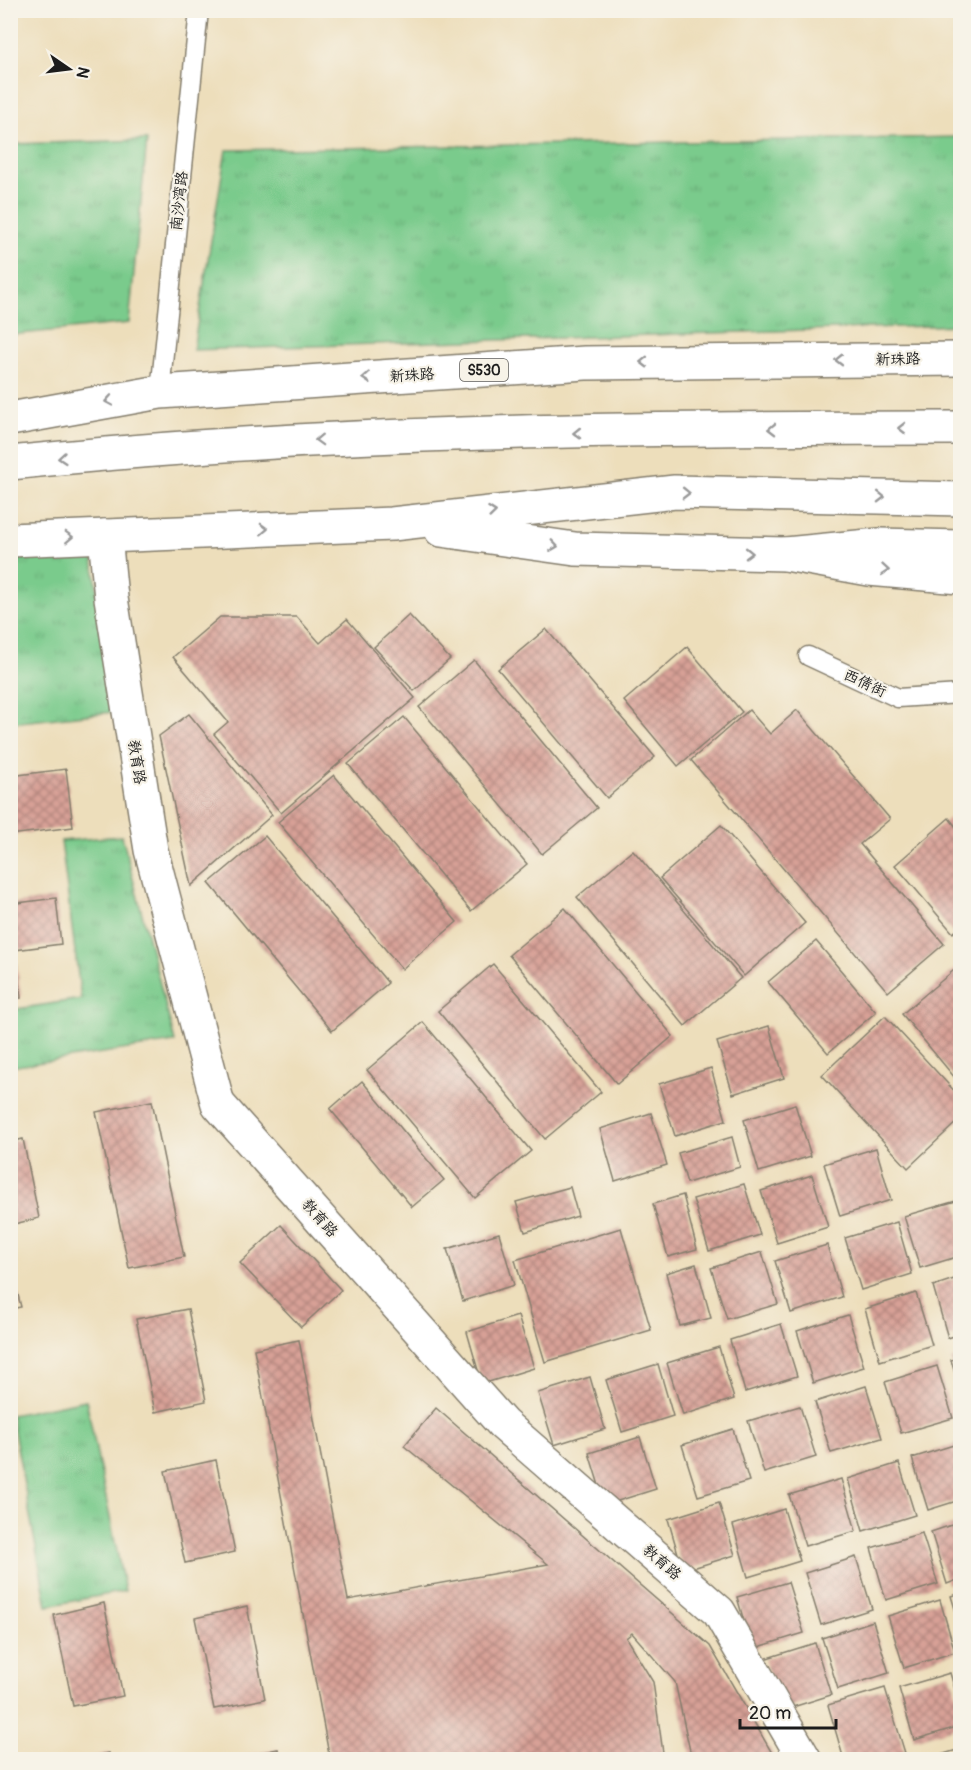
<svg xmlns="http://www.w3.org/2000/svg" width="971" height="1770" viewBox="0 0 971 1770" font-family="Pangolin,'LXGW WenKai TC',sans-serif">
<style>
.grass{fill:url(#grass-tufts);stroke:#4b7454;stroke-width:1.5}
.building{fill:url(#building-cross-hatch)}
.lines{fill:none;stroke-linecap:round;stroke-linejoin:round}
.service-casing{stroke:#847d6c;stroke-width:21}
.minor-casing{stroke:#847d6c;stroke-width:36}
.trunk-casing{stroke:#847d6c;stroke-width:36}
.motorway-casing{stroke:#847d6c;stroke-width:36}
.service{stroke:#fff;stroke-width:18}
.minor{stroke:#fff;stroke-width:33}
.trunk{stroke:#fff;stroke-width:33}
.motorway{stroke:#fff;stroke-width:33}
.oneway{stroke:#999}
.labels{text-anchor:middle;stroke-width:4.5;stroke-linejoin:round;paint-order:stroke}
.shield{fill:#f7f3e8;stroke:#5e5c59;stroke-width:1.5}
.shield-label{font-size:14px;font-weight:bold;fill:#1c1c1c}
.street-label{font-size:15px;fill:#1c1c1c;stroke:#f7f3e8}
</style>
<defs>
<pattern id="grass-tufts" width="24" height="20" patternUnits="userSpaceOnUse" patternTransform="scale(1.5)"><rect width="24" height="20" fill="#7acb8c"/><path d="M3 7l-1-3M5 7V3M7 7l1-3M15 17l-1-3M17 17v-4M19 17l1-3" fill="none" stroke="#69ae78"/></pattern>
<pattern id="building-cross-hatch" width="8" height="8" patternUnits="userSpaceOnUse" patternTransform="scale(1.5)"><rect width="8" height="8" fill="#d8a197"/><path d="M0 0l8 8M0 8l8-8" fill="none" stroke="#ae827a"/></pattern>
</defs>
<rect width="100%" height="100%" fill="#f7f3e8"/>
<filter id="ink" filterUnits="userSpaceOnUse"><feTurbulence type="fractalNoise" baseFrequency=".0167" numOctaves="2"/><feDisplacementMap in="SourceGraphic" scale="12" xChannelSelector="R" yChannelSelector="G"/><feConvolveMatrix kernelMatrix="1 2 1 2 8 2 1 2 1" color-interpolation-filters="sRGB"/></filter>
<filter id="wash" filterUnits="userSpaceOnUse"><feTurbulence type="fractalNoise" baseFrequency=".008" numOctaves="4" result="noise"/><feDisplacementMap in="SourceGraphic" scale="24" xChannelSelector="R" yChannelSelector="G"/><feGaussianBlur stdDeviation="1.35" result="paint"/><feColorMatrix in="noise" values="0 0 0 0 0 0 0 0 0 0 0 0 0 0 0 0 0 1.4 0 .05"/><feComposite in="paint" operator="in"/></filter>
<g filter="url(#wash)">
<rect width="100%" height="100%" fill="#eddebb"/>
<g class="grass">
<polygon points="960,137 960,325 193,350 226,150"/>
<polygon points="147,140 129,323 11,335 11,144"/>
<polygon points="92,550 113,712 11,723 10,560"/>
<polygon points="122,836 175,1042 11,1067 11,1010 81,999 61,841"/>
<polygon points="86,1400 125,1591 47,1606 11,1415"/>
</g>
<g id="blocks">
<g class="building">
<polygon points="409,615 450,659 414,691 374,647"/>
<polygon points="220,617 297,617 320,643 347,619 415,698 281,813 214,734 228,722 173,657"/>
<polygon points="546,629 655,757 607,798 498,669"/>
<polygon points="687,647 742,712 678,766 624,701"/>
<polygon points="474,660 597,808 542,854 419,707"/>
<polygon points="749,710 770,734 797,710 890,819 860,844 944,944 888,992 691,760"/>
<polygon points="189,714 272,815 191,886 159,736"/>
<polygon points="404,717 527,864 471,911 348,764"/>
<polygon points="66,769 73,827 10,835 10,776"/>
<polygon points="334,775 457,922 402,969 278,822"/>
<polygon points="949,818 960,832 960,927 953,933 895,865"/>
<polygon points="721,825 805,923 744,976 660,878"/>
<polygon points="265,836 388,983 332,1031 209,883"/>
<polygon points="633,850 741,978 685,1026 577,897"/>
<polygon points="56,898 61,944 15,950 21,998 10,999 10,904"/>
<polygon points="565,908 673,1036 617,1084 509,955"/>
<polygon points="816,941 876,1012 828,1053 768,982"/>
<polygon points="493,964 601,1092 545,1139 438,1011"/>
<polygon points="960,965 960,1084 902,1014"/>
<polygon points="885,1016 960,1097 960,1119 908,1168 822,1075"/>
<polygon points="423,1022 531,1151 475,1198 367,1070"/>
<polygon points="769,1026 784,1078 733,1094 717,1042"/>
<polygon points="711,1068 726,1120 675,1136 659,1084"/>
<polygon points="362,1081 444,1180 412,1207 330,1109"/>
<polygon points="152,1101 184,1257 129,1268 96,1112"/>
<polygon points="795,1104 811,1156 759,1172 744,1120"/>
<polygon points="651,1113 667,1165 615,1181 600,1129"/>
<polygon points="732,1137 740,1167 687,1183 678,1153"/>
<polygon points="23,1139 39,1218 10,1225 10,1142"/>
<polygon points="876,1148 891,1200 840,1216 824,1164"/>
<polygon points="812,1175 828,1227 777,1243 761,1191"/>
<polygon points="744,1184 760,1235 709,1251 693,1199"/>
<polygon points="570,1187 578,1216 525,1232 516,1202"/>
<polygon points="683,1195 697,1249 668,1257 653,1204"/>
<polygon points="956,1201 960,1215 960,1256 920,1268 904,1216"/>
<polygon points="897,1222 912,1274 861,1290 845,1238"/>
<polygon points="281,1225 341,1290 301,1327 240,1263"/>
<polygon points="621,1228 651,1330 545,1362 515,1260"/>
<polygon points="499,1233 514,1285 463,1301 447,1249"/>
<polygon points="827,1245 842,1297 791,1313 775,1261"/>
<polygon points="762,1252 778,1304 727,1319 711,1268"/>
<polygon points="10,1262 21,1307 10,1309"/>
<polygon points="696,1264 711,1318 680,1326 666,1273"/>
<polygon points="960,1277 960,1334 948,1338 933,1286"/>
<polygon points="916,1293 932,1345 880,1361 865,1309"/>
<polygon points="188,1309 206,1401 155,1412 136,1319"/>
<polygon points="848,1315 864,1367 813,1383 797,1331"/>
<polygon points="518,1316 534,1368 482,1384 467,1332"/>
<polygon points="781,1324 797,1376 745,1392 730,1340"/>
<polygon points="299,1340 348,1600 548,1564 404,1446 436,1408 710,1646 776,1760 692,1760 675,1682 632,1633 626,1638 653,1682 664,1760 330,1760 254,1349"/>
<polygon points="719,1347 734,1399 683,1415 667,1363"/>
<polygon points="960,1357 960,1390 951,1360"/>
<polygon points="658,1364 673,1416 622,1432 606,1380"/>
<polygon points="937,1366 953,1418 901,1433 885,1382"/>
<polygon points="590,1377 605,1429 554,1445 538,1393"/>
<polygon points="866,1386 882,1438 831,1453 815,1402"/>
<polygon points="800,1406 816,1457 764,1473 748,1421"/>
<polygon points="733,1429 749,1481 698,1496 682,1445"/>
<polygon points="640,1437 656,1489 605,1505 589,1453"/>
<polygon points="960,1443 960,1500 928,1510 912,1458"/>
<polygon points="216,1460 235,1552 185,1563 165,1471"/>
<polygon points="899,1463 915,1515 863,1531 848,1479"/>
<polygon points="841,1479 856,1531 805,1546 789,1495"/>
<polygon points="719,1503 735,1555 683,1571 668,1519"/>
<polygon points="784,1509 800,1561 748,1577 733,1525"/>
<polygon points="960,1522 960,1579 947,1584 931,1532"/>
<polygon points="922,1533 938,1584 886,1600 871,1548"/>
<polygon points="856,1557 872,1609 821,1625 805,1573"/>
<polygon points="788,1582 804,1633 752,1649 737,1597"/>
<polygon points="960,1593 960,1625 951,1596"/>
<polygon points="940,1600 955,1652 904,1668 888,1616"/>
<polygon points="104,1603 123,1696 73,1706 54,1615"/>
<polygon points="247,1606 265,1699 214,1709 195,1618"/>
<polygon points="873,1621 889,1673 838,1689 822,1638"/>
<polygon points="815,1643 831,1695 780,1711 764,1659"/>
<polygon points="950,1673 960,1706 960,1726 914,1740 899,1688"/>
<polygon points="885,1688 905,1753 885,1760 844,1760 828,1705"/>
<polygon points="278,1749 280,1760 235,1760 235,1758"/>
<polygon points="960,1749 960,1760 927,1760 927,1759"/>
<polygon points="109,1753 111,1760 84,1760 84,1759"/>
</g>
</g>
</g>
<g filter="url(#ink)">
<use href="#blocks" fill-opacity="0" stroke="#847d6c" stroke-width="1.5"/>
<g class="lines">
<defs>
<g id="service">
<polyline points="160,392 199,10"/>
<polyline points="808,656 898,698 960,694"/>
</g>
<polyline id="minor" points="105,536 111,598 151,850 218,1104 503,1424 719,1612 805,1760"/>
<g id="trunk">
<polyline points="10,419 160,392 585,363 960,359"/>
<polyline points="441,530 575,549 786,554 869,569 960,577"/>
<polyline points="10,540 392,524 675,492 960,499"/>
</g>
<g id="motorway">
<path d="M10,463c315,-33 634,-35 950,-35"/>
<polyline points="786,554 879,545 960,547"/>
</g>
</defs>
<use href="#service" class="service-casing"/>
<use href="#minor" class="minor-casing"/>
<use href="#trunk" class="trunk-casing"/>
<use href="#motorway" class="motorway-casing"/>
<use href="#service" class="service"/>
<use href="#minor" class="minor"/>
<use href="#trunk" class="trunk"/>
<use href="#motorway" class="motorway"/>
</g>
<defs><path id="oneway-chevron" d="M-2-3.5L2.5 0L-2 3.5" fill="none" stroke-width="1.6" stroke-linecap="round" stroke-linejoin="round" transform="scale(1.5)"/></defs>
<g class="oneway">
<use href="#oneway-chevron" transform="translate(839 360) rotate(179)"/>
<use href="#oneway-chevron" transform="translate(644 362) rotate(179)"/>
<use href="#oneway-chevron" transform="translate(366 378) rotate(176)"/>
<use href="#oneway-chevron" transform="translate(109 401) rotate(170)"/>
<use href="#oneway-chevron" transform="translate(902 428) rotate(-180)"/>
<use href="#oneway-chevron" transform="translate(772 429) rotate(179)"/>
<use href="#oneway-chevron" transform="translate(577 433) rotate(179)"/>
<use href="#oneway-chevron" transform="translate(319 440) rotate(178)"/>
<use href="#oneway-chevron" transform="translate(62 458) rotate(175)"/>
<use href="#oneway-chevron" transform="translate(686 493) rotate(1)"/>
<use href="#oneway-chevron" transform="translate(881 497) rotate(1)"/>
<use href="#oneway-chevron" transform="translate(492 512) rotate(-6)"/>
<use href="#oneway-chevron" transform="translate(264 529) rotate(-2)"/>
<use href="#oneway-chevron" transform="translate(69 537) rotate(-2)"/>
<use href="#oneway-chevron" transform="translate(554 546) rotate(8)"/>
<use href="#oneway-chevron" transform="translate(749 553) rotate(1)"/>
<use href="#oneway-chevron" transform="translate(885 570) rotate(5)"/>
</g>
</g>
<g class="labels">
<rect class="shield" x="460" y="359" width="48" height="22" rx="4.5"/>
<g class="shield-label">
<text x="484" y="375">S530</text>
</g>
<g class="street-label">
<text transform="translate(179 201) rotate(-84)" y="5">南沙湾路</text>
<text transform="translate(898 359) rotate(-1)" y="5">新珠路</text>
<text transform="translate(412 375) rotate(-4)" y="5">新珠路</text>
<text transform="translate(865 683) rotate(25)" y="5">西倩街</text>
<text transform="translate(137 762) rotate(81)" y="5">教育路</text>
<text transform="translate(320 1218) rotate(48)" y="5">教育路</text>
<text transform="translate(662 1562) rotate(41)" y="5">教育路</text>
</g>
</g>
<rect width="971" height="1770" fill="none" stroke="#f7f3e8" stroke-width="36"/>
<g transform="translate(69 69) rotate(104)" stroke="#f7f3e8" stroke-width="4.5" paint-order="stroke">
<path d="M0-4.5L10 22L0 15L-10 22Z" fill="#1c1c1c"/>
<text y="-9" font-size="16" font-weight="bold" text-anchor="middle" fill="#1c1c1c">N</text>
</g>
<path d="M740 1719v9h96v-9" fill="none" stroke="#1c1c1c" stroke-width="3"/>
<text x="749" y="1719" font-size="18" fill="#1c1c1c" stroke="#f7f3e8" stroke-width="4.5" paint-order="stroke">20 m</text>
</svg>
